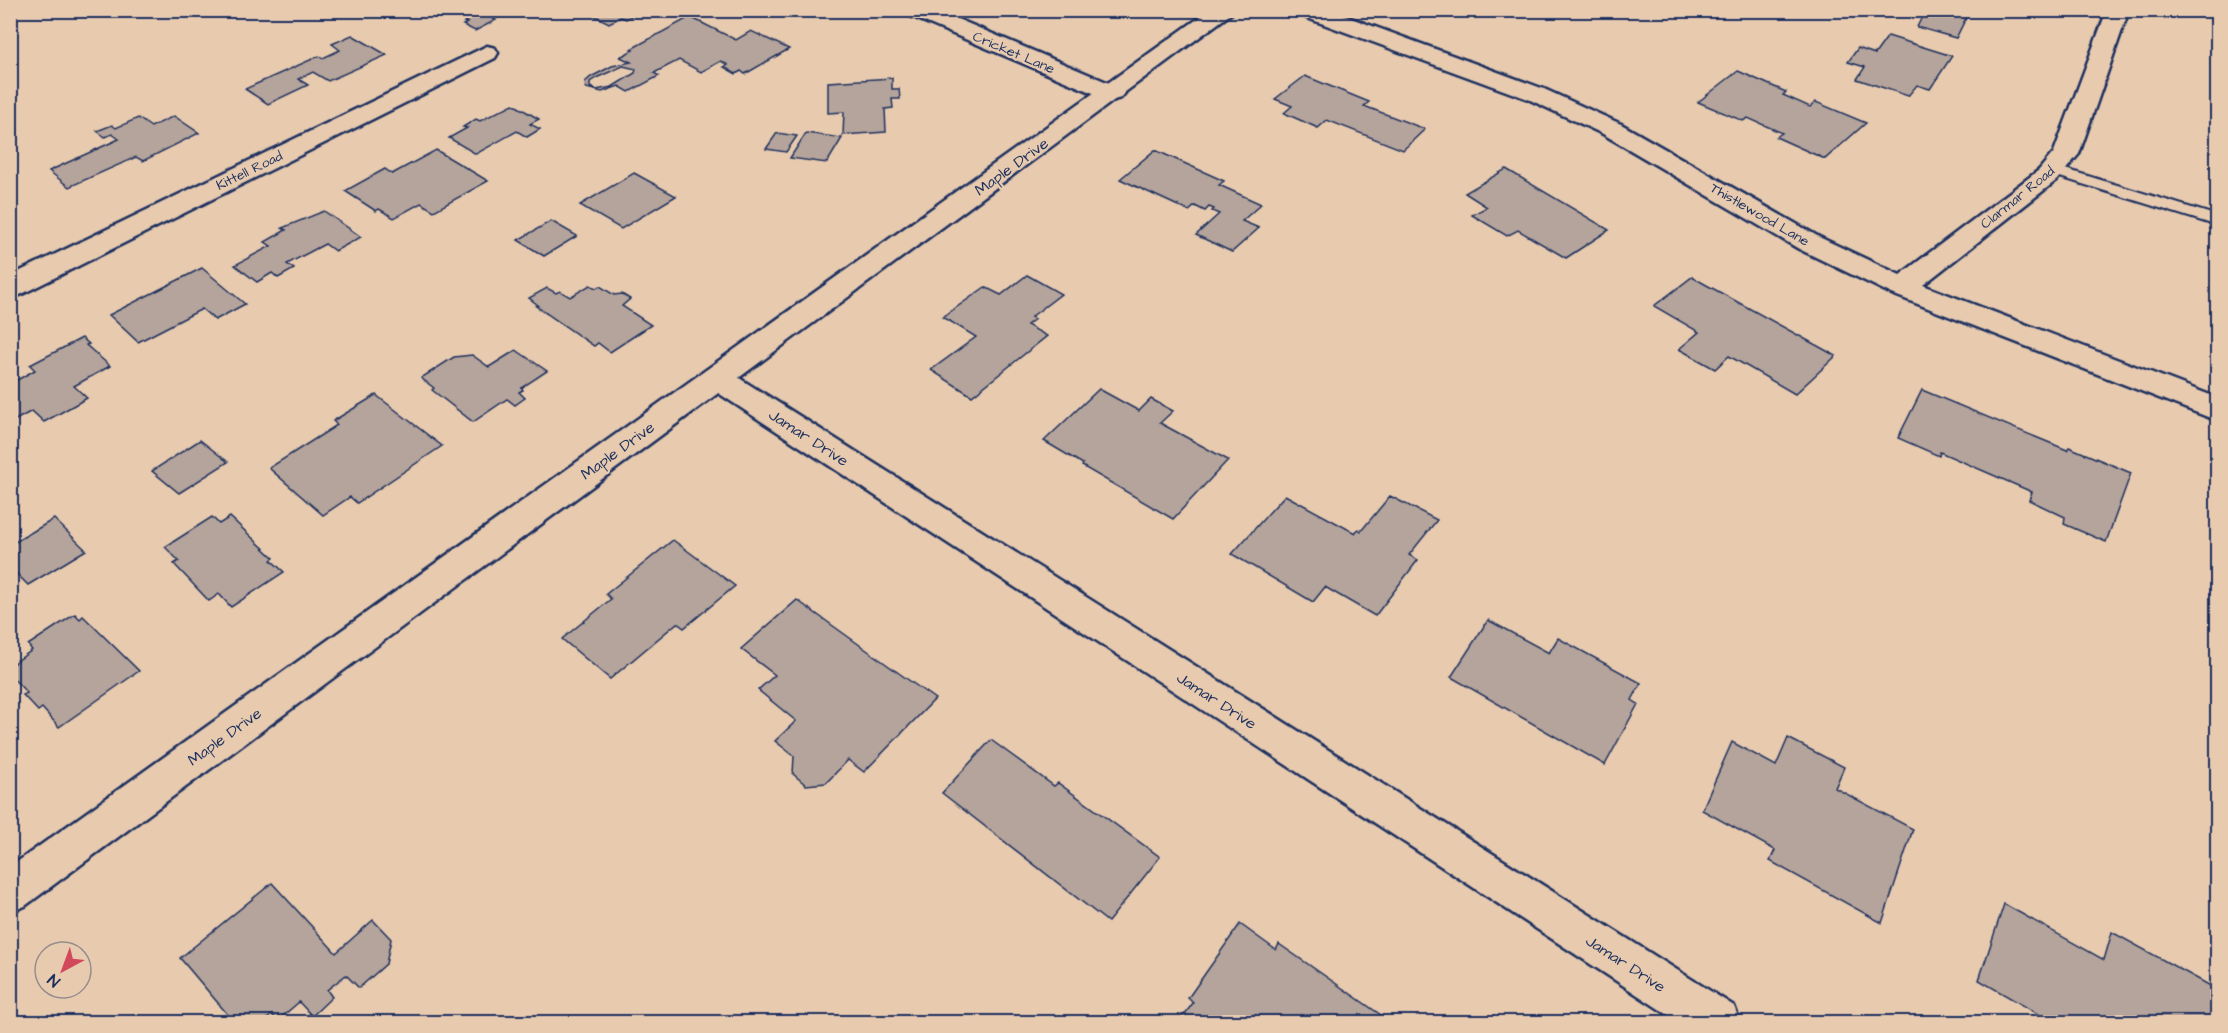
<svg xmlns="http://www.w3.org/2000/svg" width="2228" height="1033" viewBox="0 0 2228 1033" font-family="'Architects Daughter',sans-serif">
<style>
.building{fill:#b5a49b;stroke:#1b2f5e;stroke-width:1.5;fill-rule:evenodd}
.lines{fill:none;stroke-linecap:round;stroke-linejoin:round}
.service-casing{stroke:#1b2f5e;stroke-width:4}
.minor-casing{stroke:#1b2f5e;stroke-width:5}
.tertiary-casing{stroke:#1b2f5e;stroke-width:5}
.service{fill:#e8cbaf;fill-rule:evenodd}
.minor{fill:#e8cbaf;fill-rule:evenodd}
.tertiary{fill:#e8cbaf;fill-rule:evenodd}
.labels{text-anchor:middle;stroke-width:4.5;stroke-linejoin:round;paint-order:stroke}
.far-street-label{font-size:14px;fill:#1b2f5e;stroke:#e8cbaf}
.street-label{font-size:16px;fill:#1b2f5e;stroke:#e8cbaf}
</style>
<rect width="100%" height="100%" fill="#e8cbaf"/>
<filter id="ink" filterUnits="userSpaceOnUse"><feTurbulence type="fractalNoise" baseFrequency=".0167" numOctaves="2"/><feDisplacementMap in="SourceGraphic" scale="12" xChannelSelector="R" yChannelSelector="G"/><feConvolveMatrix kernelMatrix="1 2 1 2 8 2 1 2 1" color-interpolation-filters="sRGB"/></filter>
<g filter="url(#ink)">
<g class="building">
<polygon points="590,10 642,10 626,19 621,17 609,23 589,13 592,12"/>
<polygon points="1914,10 1970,10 1956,38 1917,27 1924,13"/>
<polygon points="481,13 496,20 475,31 463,25 467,23 464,22"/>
<path d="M690,17l46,23 15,-9 38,18 -44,25 -4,-3 -5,3 -12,-7 4,-2 -7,-4 -20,11 -22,-12 -25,13 5,3 -30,16 -10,-6 -17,6 -16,-4 -1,-6 6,-5 21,-11 19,-4 -11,-5 13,-7 -2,-1zM623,66l13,3 -1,4 -23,14 -16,3 -6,-3v-5l6,-4z"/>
<polygon points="352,35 387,55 328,81 313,72 298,79 308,85 268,104 245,89 319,56 323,58 340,50 332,44"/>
<polygon points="1888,36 1952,56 1930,89 1917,85 1908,96 1857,79 1865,67 1848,62 1858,48 1875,54"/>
<polygon points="1738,71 1786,92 1783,95 1810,107 1816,102 1866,123 1825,159 1776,137 1782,133 1748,118 1743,121 1698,102"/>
<polygon points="1305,76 1369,102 1364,106 1425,129 1403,150 1327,120 1318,128 1284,113 1292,106 1275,99"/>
<polygon points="892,78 892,89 899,89 900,99 892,99 893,108 885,109 886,132 843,135 844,112 828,113 828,82"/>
<polygon points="513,104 539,119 530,124 540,129 527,137 517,131 476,154 449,138 467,128 463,127 476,119 480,121"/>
<polygon points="174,116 199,133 143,161 136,157 69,187 49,171 119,139 112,134 105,137 97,131 112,125 116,128 138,118 151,127"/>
<polygon points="777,133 797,136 786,152 766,149"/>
<polygon points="806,133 842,138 827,163 790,158"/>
<polygon points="436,150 488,181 434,211 421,203 394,218 379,209 376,211 345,191 385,169 392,174"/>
<polygon points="1155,150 1224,181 1219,185 1261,204 1242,221 1259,228 1232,252 1196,235 1219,214 1212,211 1214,209 1209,207 1205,211 1195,206 1189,211 1120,179"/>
<polygon points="1506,169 1609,230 1566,258 1518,230 1507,236 1472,215 1487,207 1465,193"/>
<polygon points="634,173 676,196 621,229 580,205"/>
<polygon points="324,211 361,237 335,251 325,244 287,264 294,269 278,278 272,273 257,282 235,265 271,246 265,242 286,230 282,228"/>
<polygon points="551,221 577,236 544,256 518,240"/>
<polygon points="202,268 245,304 215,320 202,309 138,342 109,315"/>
<polygon points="1027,275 1061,294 1031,317 1035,319 1027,325 1047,336 972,396 931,370 976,337 943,317 985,287 1001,295"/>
<polygon points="1692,277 1836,356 1795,394 1729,356 1715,369 1679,349 1699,332 1654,306"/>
<polygon points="590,285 596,288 600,286 614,295 622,294 630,299 622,306 651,325 610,352 598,343 594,346 536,306 538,305 529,298 547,288 556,293 560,291 570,297"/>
<polygon points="82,338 89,344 86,345 110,366 74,386 87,398 44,422 32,411 10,423 10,384 35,370 30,365"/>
<polygon points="516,350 547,371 521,388 523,390 519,392 525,398 515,405 507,399 473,422 432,390 434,388 421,378 454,357 472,355 489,367"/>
<polygon points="1099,389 1139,411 1151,399 1173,411 1160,423 1228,460 1173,519 1082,466 1083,464 1044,441"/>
<polygon points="1922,390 2067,450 2069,447 2131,473 2106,542 2064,524 2065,517 2029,500 2032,492 1940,452 1939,456 1898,438"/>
<polygon points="376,395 442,446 357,503 350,497 323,515 269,468 337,425 333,421"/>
<polygon points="200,440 228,462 179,493 152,471"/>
<polygon points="1285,495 1355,533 1358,529 1361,531 1390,496 1437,520 1409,555 1418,560 1375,616 1325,587 1313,602 1232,554"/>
<polygon points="212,517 219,524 230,517 274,558 271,560 284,572 231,607 219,594 209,601 174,564 179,561 165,547"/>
<polygon points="54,519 86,550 28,585 10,567 10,545"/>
<polygon points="673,540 735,586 684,628 677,623 610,679 562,639 611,599 606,594"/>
<polygon points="797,600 935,699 864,772 848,760 826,783 806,785 793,774 794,756 775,741 796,721 758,690 775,675 741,649"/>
<polygon points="75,614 80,619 83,616 139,671 59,727 42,708 38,711 23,695 27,693 10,675 10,666 32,650 28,645"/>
<polygon points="1488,620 1549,653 1558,638 1641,683 1632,700 1638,704 1605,765 1451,677"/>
<polygon points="1788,738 1844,767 1835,788 1913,829 1882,923 1770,861 1775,850 1702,810 1732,742 1776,766"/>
<polygon points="991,740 1054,786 1058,783 1160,857 1108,922 942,793"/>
<polygon points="272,883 336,953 373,920 391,939 386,964 359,988 346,975 327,990 332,997 312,1016 299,1002 278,1020 272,1015 263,1022 234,1022 180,958"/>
<polygon points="2004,904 2104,960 2112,932 2218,990 2218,1022 2052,1022 1979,980"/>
<polygon points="1240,924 1276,950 1279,944 1391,1022 1179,1022 1193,1003 1188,998"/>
</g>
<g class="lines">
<defs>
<polygon id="service" points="2052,165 2218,216 2218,226 2047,173 2044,170"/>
<g id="minor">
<polygon points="905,10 936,10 1121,88 1125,93 1121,98 1113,100 1105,98 908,15"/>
<polygon points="1296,10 1329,10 1544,89 1621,124 1819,237 1900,275 2039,170 2054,152 2107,10 2129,10 2079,154 2057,180 1923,285 2218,398 2218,421 1892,294 1799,249 1603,134 1528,99 1299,15"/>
<polygon points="487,46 495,48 498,53 495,58 20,295 10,297 10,276"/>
<polygon points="717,367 728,371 1734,1006 1740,1022 1679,1022 706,385 702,378 706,371"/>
</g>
<polygon id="tertiary" points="1210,10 1236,10 25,906 10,912 10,867"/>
</defs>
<use href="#service" class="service-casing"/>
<use href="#minor" class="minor-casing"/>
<use href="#tertiary" class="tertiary-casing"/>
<use href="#service" class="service"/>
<use href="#minor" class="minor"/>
<use href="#tertiary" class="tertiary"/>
</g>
</g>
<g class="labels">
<g class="far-street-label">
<text transform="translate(1014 52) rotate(23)" y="5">Cricket Lane</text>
<text transform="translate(249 170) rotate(-26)" y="5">Kittell Road</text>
<text transform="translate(2017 197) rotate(-39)" y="5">Clarmar Road</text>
<text transform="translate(1760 214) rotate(30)" y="5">Thistlewood Lane</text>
</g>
<g class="street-label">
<text transform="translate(1011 166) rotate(-36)" y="6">Maple Drive</text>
<text transform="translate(809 437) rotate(33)" y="6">Jamar Drive</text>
<text transform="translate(617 450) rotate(-36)" y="6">Maple Drive</text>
<text transform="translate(1217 700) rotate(33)" y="6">Jamar Drive</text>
<text transform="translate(224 736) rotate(-36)" y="6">Maple Drive</text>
<text transform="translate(1626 963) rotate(33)" y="6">Jamar Drive</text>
</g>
</g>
<rect width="2228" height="1033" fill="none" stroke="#e8cbaf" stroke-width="36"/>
<rect x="18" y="18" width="2192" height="997" fill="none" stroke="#1b2f5e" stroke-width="2" filter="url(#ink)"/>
<g transform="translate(63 970) rotate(221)"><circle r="28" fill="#e8cbaf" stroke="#968d8f" stroke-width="1.5"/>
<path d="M0-4.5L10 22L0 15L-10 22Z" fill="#d1495b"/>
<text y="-9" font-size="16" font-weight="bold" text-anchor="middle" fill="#1b2f5e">N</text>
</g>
</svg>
